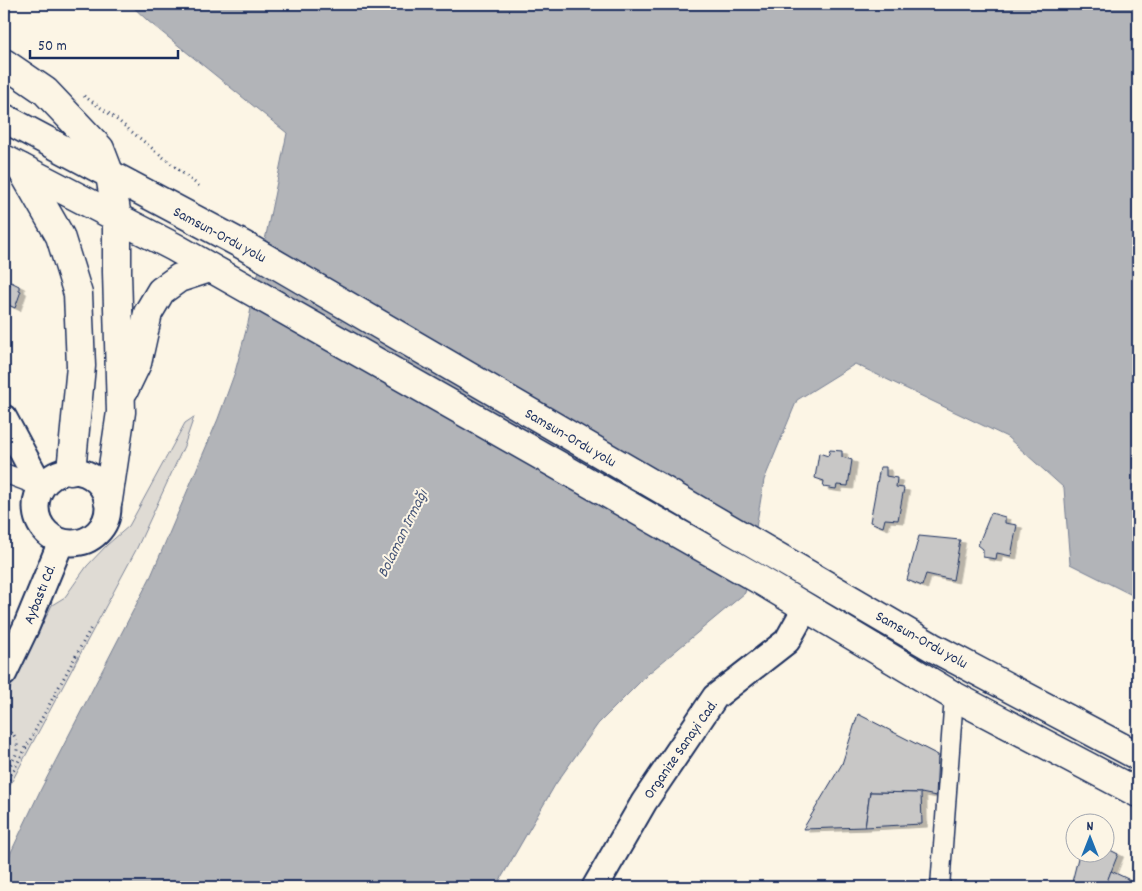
<svg xmlns="http://www.w3.org/2000/svg" width="1142" height="891" viewBox="0 0 1142 891" font-family="Dekko,sans-serif">
<style>
.green{fill:#dfdbd4;stroke:#7d8599}
.water{fill:#b2b4b8;stroke:#767f94}
.building{fill:#c8c7c6;stroke:#1b2f5e;filter:url(#shadow)}
.lines{fill:none;stroke-linecap:round;stroke-linejoin:round}
.street-casing{stroke:#1b2f5e;stroke-width:21}
.secondary-casing{stroke:#1b2f5e;stroke-width:29}
.highway-casing{stroke:#1b2f5e;stroke-width:31}
.path{stroke:#1b2f5e;stroke-width:3;stroke-dasharray:1 4;stroke-linecap:butt}
.street{stroke:#fcf5e5;stroke-width:18}
.secondary{stroke:#fcf5e5;stroke-width:25}
.highway{stroke:#fcf5e5;stroke-width:28}
.labels{text-anchor:middle;stroke-width:4;stroke-linejoin:round;paint-order:stroke}
.street-label{font-size:15px;fill:#1b2f5e;stroke:#fcf5e5}
.water-label{font-size:16px;font-style:italic;fill:#485779;stroke:#fcf5e5}
</style>
<defs>
<filter id="shadow"><feDropShadow dx="5.5" dy="3" stdDeviation="0" flood-color="#0004"/></filter>
</defs>
<rect width="100%" height="100%" fill="#fcf5e5"/>
<filter id="ink" filterUnits="userSpaceOnUse"><feTurbulence type="fractalNoise" baseFrequency=".02" numOctaves="2"/><feDisplacementMap in="SourceGraphic" scale="10" xChannelSelector="R" yChannelSelector="G"/><feConvolveMatrix kernelMatrix="1 2 1 2 8 2 1 2 1" color-interpolation-filters="sRGB"/></filter>
<g filter="url(#ink)">
<polygon class="green" points="194,417 184,446 136,550 4,796 4,701 52,605 65,597 87,566 107,545 129,526 185,423"/>
<polygon class="water" points="130,4 1138,4 1138,598 1070,564 1064,488 1007,437 855,364 797,400 764,480 745,593 649,673 598,724 555,785 496,887 4,887 4,867 39,793 151,576 218,419 235,372 248,323 287,133 148,21"/>
<g class="building">
<polygon points="11,282 19,286 19,290 21,291 15,308 4,303 5,283 10,285"/>
<polygon points="830,450 842,451 842,457 852,460 848,486 837,485 836,489 823,487 824,481 815,478 819,453 828,456"/>
<polygon points="880,467 886,467 886,476 897,478 896,487 904,488 898,520 885,519 883,527 870,522"/>
<polygon points="991,513 1005,517 1005,523 1017,525 1011,556 997,553 996,559 983,557 983,549 978,545"/>
<polygon points="919,536 960,540 953,580 926,574 922,586 907,580"/>
<polygon points="858,714 938,755 936,796 921,793 870,792 865,827 803,829 842,764"/>
<polygon points="870,792 921,793 922,824 865,827"/>
<polygon points="1104,847 1118,854 1105,887 1089,887 1072,882 1079,854 1104,854"/>
<polygon points="1111,871 1128,879 1124,887 1105,887"/>
</g>
<g class="lines">
<defs>
<g id="street">
<polyline points="4,473 41,487"/>
<polyline points="940,887 954,696"/>
</g>
<g id="secondary">
<polyline points="4,418 41,487"/>
<circle cx="72" cy="507" r="36"/>
<polyline points="4,673 26,627 61,542"/>
<polyline points="595,887 644,802 715,697 787,641 806,607"/>
</g>
<g id="highway">
<polyline points="4,63 45,91 100,149 110,175 117,217 117,272 121,412 108,500"/>
<polyline points="4,118 243,245 932,647 1138,756"/>
<polyline points="4,159 174,247 760,580 954,696 1138,793"/>
<polyline points="21,168 60,236 78,294 81,366 71,471"/>
<polyline points="124,390 137,363 148,313 161,291 179,278 210,268"/>
</g>
</defs>
<use href="#street" class="street-casing"/>
<use href="#secondary" class="secondary-casing"/>
<use href="#highway" class="highway-casing"/>
<g class="path">
<polyline points="84,96 111,115 200,187"/>
<path d="M4,740l8,-8c12,18 1,27 -8,43"/>
<polyline points="4,788 92,626"/>
</g>
<use href="#street" class="street"/>
<use href="#secondary" class="secondary"/>
<use href="#highway" class="highway"/>
</g>
</g>
<g class="labels">
<g class="street-label">
<text transform="translate(220 234) rotate(28)" y="5">Samsun-Ordu yolu</text>
<text transform="translate(571 437) rotate(30)" y="5">Samsun-Ordu yolu</text>
<text transform="translate(39 594) rotate(-68)" y="5">Aybastı Cd.</text>
<text transform="translate(922 639) rotate(29)" y="5">Samsun-Ordu yolu</text>
<text transform="translate(680 749) rotate(-55)" y="5">Organize Sanayi Cad.</text>
</g>
<g class="water-label">
<text transform="translate(401 533) rotate(-64)" y="6">Bolaman Irmağı</text>
</g>
</g>
<rect width="1142" height="891" fill="none" stroke="#fcf5e5" stroke-width="20"/>
<rect x="10" y="10" width="1122" height="871" fill="none" stroke="#1b2f5e" stroke-width="2" filter="url(#ink)"/>
<g transform="translate(1090 838)"><circle r="24" fill="#fcf5e5" stroke="#a2a6af"/>
<path d="M0-4L9 19L0 12L-9 19Z" fill="#1f6fb2"/>
<text y="-8" font-size="14" font-weight="bold" text-anchor="middle" fill="#1b2f5e">N</text>
</g>
<path d="M30 50v8h148v-8" fill="none" stroke="#1b2f5e" stroke-width="2.5"/>
<text x="38" y="50" font-size="15" fill="#1b2f5e" stroke="#fcf5e5" stroke-width="4" paint-order="stroke">50 m</text>
</svg>
